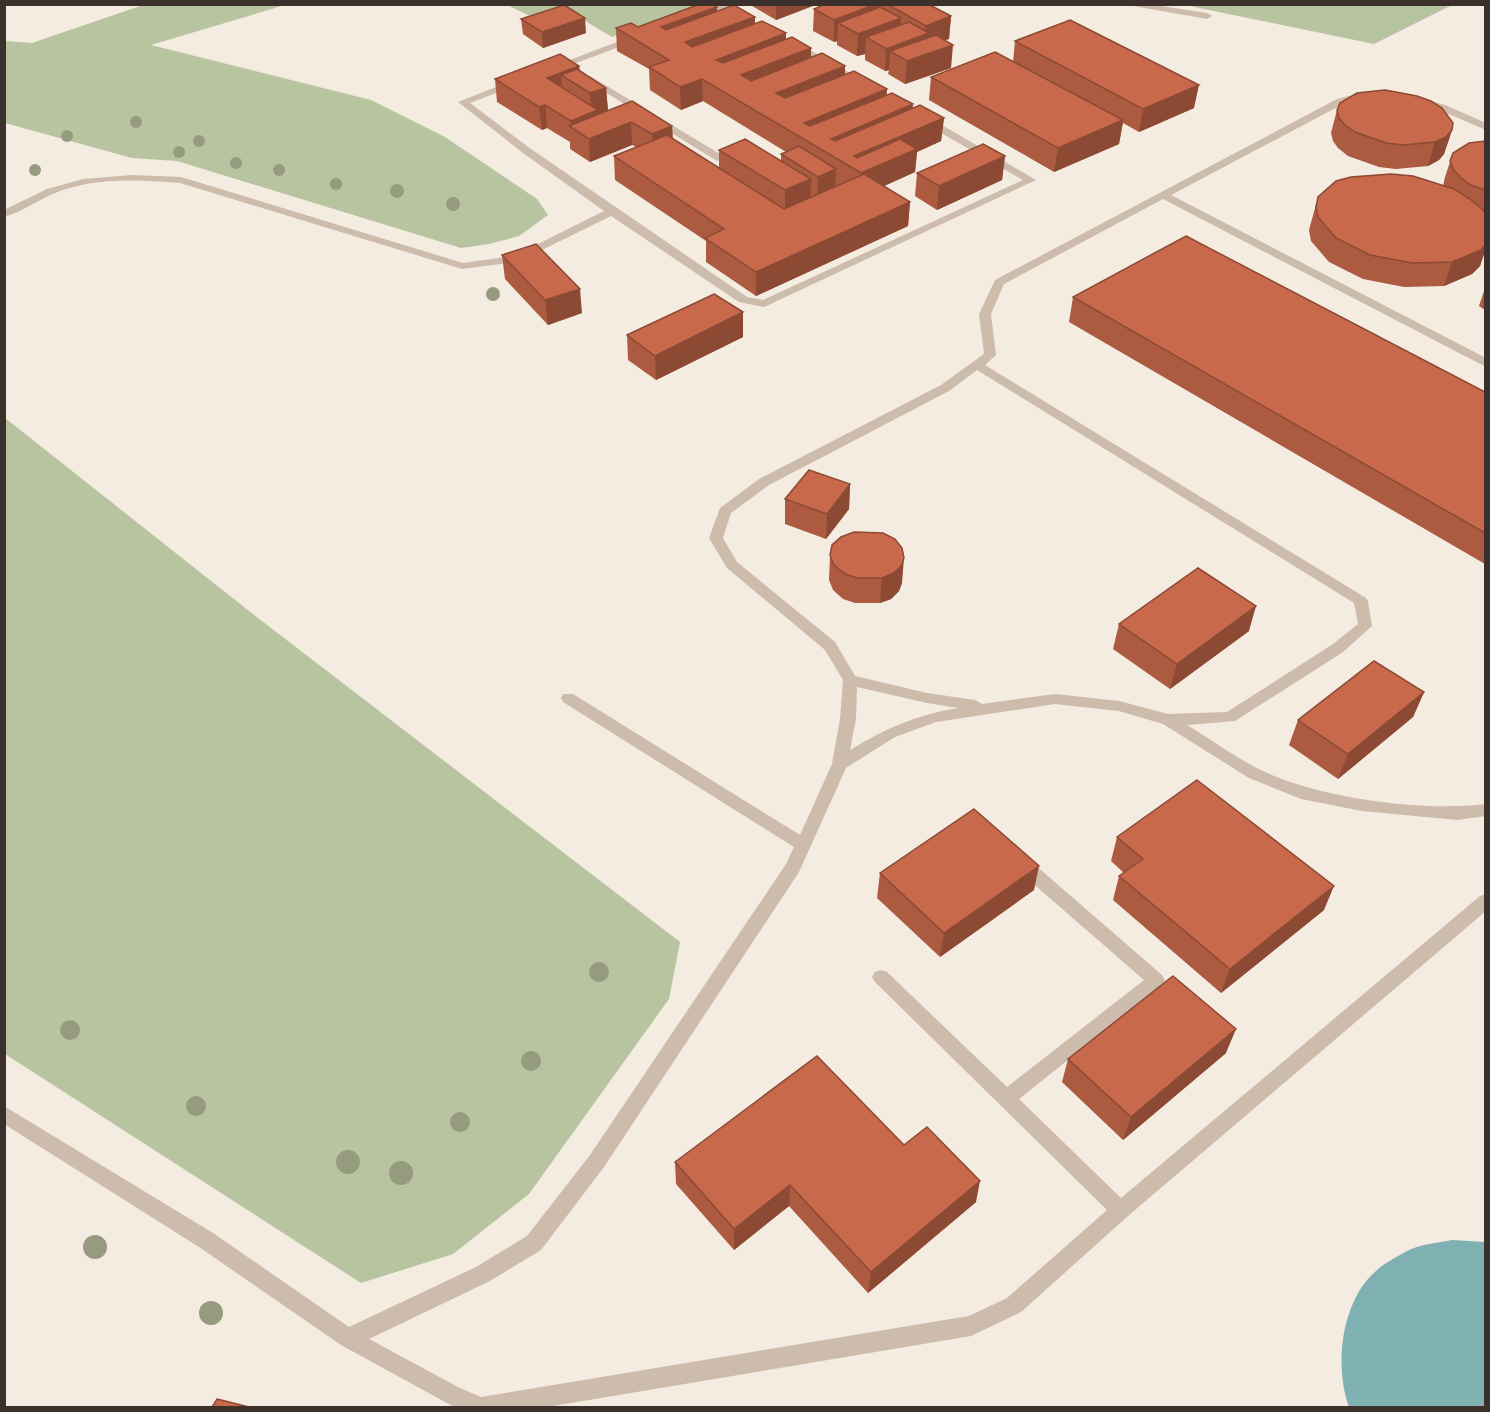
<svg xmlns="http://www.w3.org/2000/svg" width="1490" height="1412" viewBox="0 0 1490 1412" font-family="Manrope,sans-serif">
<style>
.green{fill:#b8c4a0}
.water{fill:#7fb0b2}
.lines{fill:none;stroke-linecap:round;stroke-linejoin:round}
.minor{fill:#cdbbac;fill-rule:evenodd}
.tree{fill:#969b7f}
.wall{fill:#ac5a40}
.shaded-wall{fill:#8c4a34}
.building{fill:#c8694b;stroke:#8c4a34;stroke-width:1.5}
</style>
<rect width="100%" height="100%" fill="#f4ebe1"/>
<g class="green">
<polygon points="143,5 285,5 151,45 371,100 445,137 537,199 548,215 519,236 489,244 461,248 177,161 132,158 5,123 5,41 32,43"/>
<polygon points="507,5 702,5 612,37 560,6 530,16"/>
<polygon points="1185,5 1452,4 1452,5 1374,44"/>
<polygon points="5,418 258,618 680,942 669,999 529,1194 453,1254 361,1283 5,1054"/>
</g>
<path class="water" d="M1452,1240l33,2v165h-136c-15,-41 -8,-106 27,-136 8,-8 21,-14 31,-20 13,-7 31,-8 45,-11z"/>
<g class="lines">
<g class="minor">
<polygon points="721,4 735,4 700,18 692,16"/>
<polygon points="1122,4 1148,4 1207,13 1212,16 1207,19"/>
<polygon points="635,35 640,38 638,40 557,70 549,68"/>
<polygon points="790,42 796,42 869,84 861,86 790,46"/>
<polygon points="590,76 725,157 726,159 717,161 587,81 585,79"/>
<path d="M514,80l3,1v4l-47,18 61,46 216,148 16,3 260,-120 -101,-58v-4h8l106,62 -272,127 -25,-5 -128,-86 -67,33 -43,15 -39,5 -282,-86c-42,-3 -85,-6 -125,10 -17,7 -33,19 -51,24v-7l43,-21 36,-10 49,-4 49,2 282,86 36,-5 37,-13 68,-34 -81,-58 -65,-51z"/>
<path d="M1364,92l5,3 -2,2 -22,6 -174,92 315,163v9l-323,-168 -159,85 -13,30 5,41 -11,10 381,233 2,3 4,25 -29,26 -108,69 -48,4c25,15 49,33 74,45 57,28 162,42 225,34v12l-29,4 -95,-9 -61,-12 -52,-21 -86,-54 -44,-13 -64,-7 -119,18 -41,15 -49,31 -47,104 -195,295 -63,83 -51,31 -121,58 89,48 23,10 488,-81 38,-18 100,-88 -232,-228 -3,-5 3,-5 6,-2 6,2 120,115 137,-107 -129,-112 -2,-5 2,-5 6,-1 6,1 135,117 3,5 -3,5 -143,114 102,99 359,-302 6,-2v17l-358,305 -107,96 -50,24 -430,72h-85l-115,-63 -142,-98 -195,-123v-18l209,127 136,94 127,-60 51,-31 63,-81 196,-291 8,-17 -231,-145 -2,-4 2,-4h10l227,141 32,-71 8,-45 3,-39 -18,-30 -98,-82 -18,-30 11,-30 39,-29 182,-94 43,-31 -5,-40 16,-34 342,-181zM977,370l377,233 4,21 -25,20 -106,68 -59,2 -49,-13 -64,-7 -73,10 -7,-4 -48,-7 -72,-17 -20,-34 -98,-80 -14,-24 8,-25 38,-28 180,-94zM857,687l70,16 31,5c-40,6 -74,21 -108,42l6,-31z"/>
<polygon points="1420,98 1445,105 1486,123 1486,130 1437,109 1416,103 1416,99"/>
</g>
</g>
<g class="tree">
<circle cx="136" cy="122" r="6"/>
<circle cx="67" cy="136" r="6"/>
<circle cx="199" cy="141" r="6"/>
<circle cx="179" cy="152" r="6"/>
<circle cx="236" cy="163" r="6"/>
<circle cx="35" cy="170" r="6"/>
<circle cx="279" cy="170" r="6"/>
<circle cx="336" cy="184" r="6"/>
<circle cx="397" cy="191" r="7"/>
<circle cx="453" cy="204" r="7"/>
<circle cx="493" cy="294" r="7"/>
<circle cx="599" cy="972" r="10"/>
<circle cx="70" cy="1030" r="10"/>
<circle cx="531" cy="1061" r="10"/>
<circle cx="196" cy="1106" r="10"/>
<circle cx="460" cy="1122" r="10"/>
<circle cx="348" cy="1162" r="12"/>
<circle cx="401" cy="1173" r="12"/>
<circle cx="95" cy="1247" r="12"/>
<circle cx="211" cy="1313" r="12"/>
</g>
<g class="wall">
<polygon points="749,4 818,4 776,20"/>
<polygon points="825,4 928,4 951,16 949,39 945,40 951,68 905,84 888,74 889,70 885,71 865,60 865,54 857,56 837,45 837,41 834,42 813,31 814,9"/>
<polygon points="717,11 755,17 755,23 786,40 811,48 811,57 845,66 845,75 913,108 944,118 941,141 917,152 915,172 884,186 910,202 908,226 756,296 706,262 706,241 615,180 614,156 636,147 632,145 590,162 570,149 570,142 547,128 542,130 497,102 495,79 579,66 580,71 606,88 608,111 672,126 673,139 719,168 719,150 781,161 781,154 786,152 703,101 681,110 650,90 649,69 617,51 616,28 638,27"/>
<polygon points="521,19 586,33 543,48 523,34"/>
<polygon points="1015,41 1194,108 1139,132 1123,123 1119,144 1054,172 929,100 931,77 1013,62"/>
<polygon points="1337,110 1452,130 1444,154 1439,160 1428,166 1396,169 1379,167 1348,156 1338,148 1333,141 1331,133"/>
<polygon points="1485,141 1485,251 1480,266 1472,274 1444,286 1404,287 1363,279 1329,262 1311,241 1309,230 1318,197 1443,186 1445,177 1453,153"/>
<polygon points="1005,156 1002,180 937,210 915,196 917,173"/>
<polygon points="502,255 582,313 548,325 505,279"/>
<polygon points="1485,288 1485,310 1479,306"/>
<polygon points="1073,297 1485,392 1485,564 1069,322"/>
<polygon points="627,335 743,337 656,380 628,360"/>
<polygon points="850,484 849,509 826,539 785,524 785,499"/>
<polygon points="830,555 902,583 899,591 891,599 880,603 855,603 843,599 833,590 829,580"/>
<polygon points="1119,624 1249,631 1170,689 1113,649"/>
<polygon points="1424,692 1413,717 1338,779 1289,745 1298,720"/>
<polygon points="1117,837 1324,910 1221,993 1113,900 1119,876 1124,873 1111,861"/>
<polygon points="880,873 1034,890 940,957 877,898"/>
<polygon points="1226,1053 1123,1140 1062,1082 1068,1059"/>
<polygon points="904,1145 976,1202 868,1293 789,1206 734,1250 676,1184 675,1162"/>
</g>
<g class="shaded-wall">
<polygon points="818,4 776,20 776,5"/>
<polygon points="878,4 876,26 838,23 837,41 834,42 834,20"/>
<polygon points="717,7 717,29 662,49 661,27"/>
<polygon points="951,16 949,39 928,46 953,45 951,68 905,84 907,61 890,51 889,70 885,71 886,49 925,35 926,26"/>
<polygon points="755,17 755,39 685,65 685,42"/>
<polygon points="585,18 586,33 543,48 542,32"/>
<polygon points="901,18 900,41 866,37 865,54 857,56 858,34"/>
<polygon points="786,33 786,56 717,82 716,60"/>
<polygon points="811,48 811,70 741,98 741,75"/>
<polygon points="579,66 581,88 561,75 563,96 547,78"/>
<polygon points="845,66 844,89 776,116 776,93"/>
<polygon points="702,79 703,101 681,110 680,87"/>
<polygon points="1199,85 1194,108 1139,132 1143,109"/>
<polygon points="606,88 608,111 571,128 571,121 592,112 590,93"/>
<polygon points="887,89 886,112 811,143 804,123"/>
<polygon points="913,104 911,128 837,159 831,139"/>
<polygon points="545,105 547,128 542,130 539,107"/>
<polygon points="944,118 941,141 917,152 915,172 860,197 861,173 854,156"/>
<polygon points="1123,120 1119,144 1054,172 1058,148"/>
<polygon points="631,122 632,145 590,162 589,139"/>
<polygon points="672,126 673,149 653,158 652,134"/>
<polygon points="1452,130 1444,154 1439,160 1428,166 1435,142"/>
<polygon points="1005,156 1002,180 937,210 939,186"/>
<polygon points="836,169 835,193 817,200 818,177"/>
<polygon points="811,179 810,202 785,214 785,190"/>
<polygon points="910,202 908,226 756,296 756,272"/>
<polygon points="1485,245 1485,251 1480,266 1472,274 1444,286 1452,262"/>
<polygon points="580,289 582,313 548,325 545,300"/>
<polygon points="743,312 743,337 656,380 655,356"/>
<polygon points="850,484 849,509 826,539 827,514"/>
<polygon points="904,558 902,583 899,591 891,599 880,603 882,578"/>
<polygon points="1256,606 1249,631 1170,689 1177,664"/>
<polygon points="1424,692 1413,717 1338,779 1348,754"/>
<polygon points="1039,866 1034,890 940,957 944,933"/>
<polygon points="1334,886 1324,910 1221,993 1230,969"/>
<polygon points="1236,1029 1226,1053 1123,1140 1131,1117"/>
<polygon points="980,1181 976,1202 868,1293 871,1272"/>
<polygon points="790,1185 789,1206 734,1250 734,1229"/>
</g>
<g class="building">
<polygon points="700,4 712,4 717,7 661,27 666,30 734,5 755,17 685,42 692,47 762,21 786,33 716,60 723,63 792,37 811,48 741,75 751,81 822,53 845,66 776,93 785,98 854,71 887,89 804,123 810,126 892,93 913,104 831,139 835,141 920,105 944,118 854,156 857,158 900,139 917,149 861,173 702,79 680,87 649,67 669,60 616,28 631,23 638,27"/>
<polygon points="825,4 876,4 834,20 814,9"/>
<polygon points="887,4 928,4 951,16 926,26"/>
<polygon points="564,5 585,18 542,32 521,19"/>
<polygon points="880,7 901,18 858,34 838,23"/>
<polygon points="1070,20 1199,85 1143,109 1015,41"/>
<polygon points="909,22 929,33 886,49 866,37"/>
<polygon points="936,35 953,45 907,61 890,51"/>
<polygon points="995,52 1123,120 1058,148 931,77"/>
<polygon points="560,54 579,66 547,78 598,110 571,121 545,105 539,107 495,79"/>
<polygon points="577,69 606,88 590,93 561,75"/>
<polygon points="1385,90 1417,96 1431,101 1442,108 1453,123 1452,130 1446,137 1435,142 1404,145 1386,143 1355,132 1345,125 1339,118 1337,110 1340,103 1357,93"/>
<polygon points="632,101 672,126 652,134 631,122 589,139 569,126"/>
<polygon points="667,135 784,209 864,174 910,202 756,272 705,238 724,229 614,156"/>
<polygon points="745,139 811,179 785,190 719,150"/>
<polygon points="1485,141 1485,190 1471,185 1460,177 1453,169 1450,161 1453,153 1469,143"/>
<polygon points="983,144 1005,156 939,186 917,173"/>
<polygon points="799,146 836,169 818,177 781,154"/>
<polygon points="1391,174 1413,176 1454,189 1470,199 1483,210 1485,214 1485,245 1481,250 1452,262 1412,263 1370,255 1336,238 1318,217 1316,207 1318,197 1336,181 1351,177"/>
<polygon points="1186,236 1485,392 1485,533 1073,297"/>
<polygon points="536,244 580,289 545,300 502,255"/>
<polygon points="714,294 743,312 655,356 627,335"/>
<polygon points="809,470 850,484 827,514 785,499"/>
<polygon points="854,532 883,533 895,539 902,548 904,558 901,566 894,573 882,578 857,578 845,574 834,565 830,555 832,545 841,537"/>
<polygon points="1198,568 1256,606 1177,664 1119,624"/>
<polygon points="1374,661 1424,692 1348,754 1298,720"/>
<polygon points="1197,780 1334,886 1230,969 1119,876 1143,859 1117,837"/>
<polygon points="974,809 1039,866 944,933 880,873"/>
<polygon points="1173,976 1236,1029 1131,1117 1068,1059"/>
<polygon points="817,1056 904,1145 927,1127 980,1181 871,1272 790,1185 734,1229 675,1162"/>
<polygon points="217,1399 249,1407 212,1407"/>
</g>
<rect width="1490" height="1412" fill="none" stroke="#3b302b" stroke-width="12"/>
</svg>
